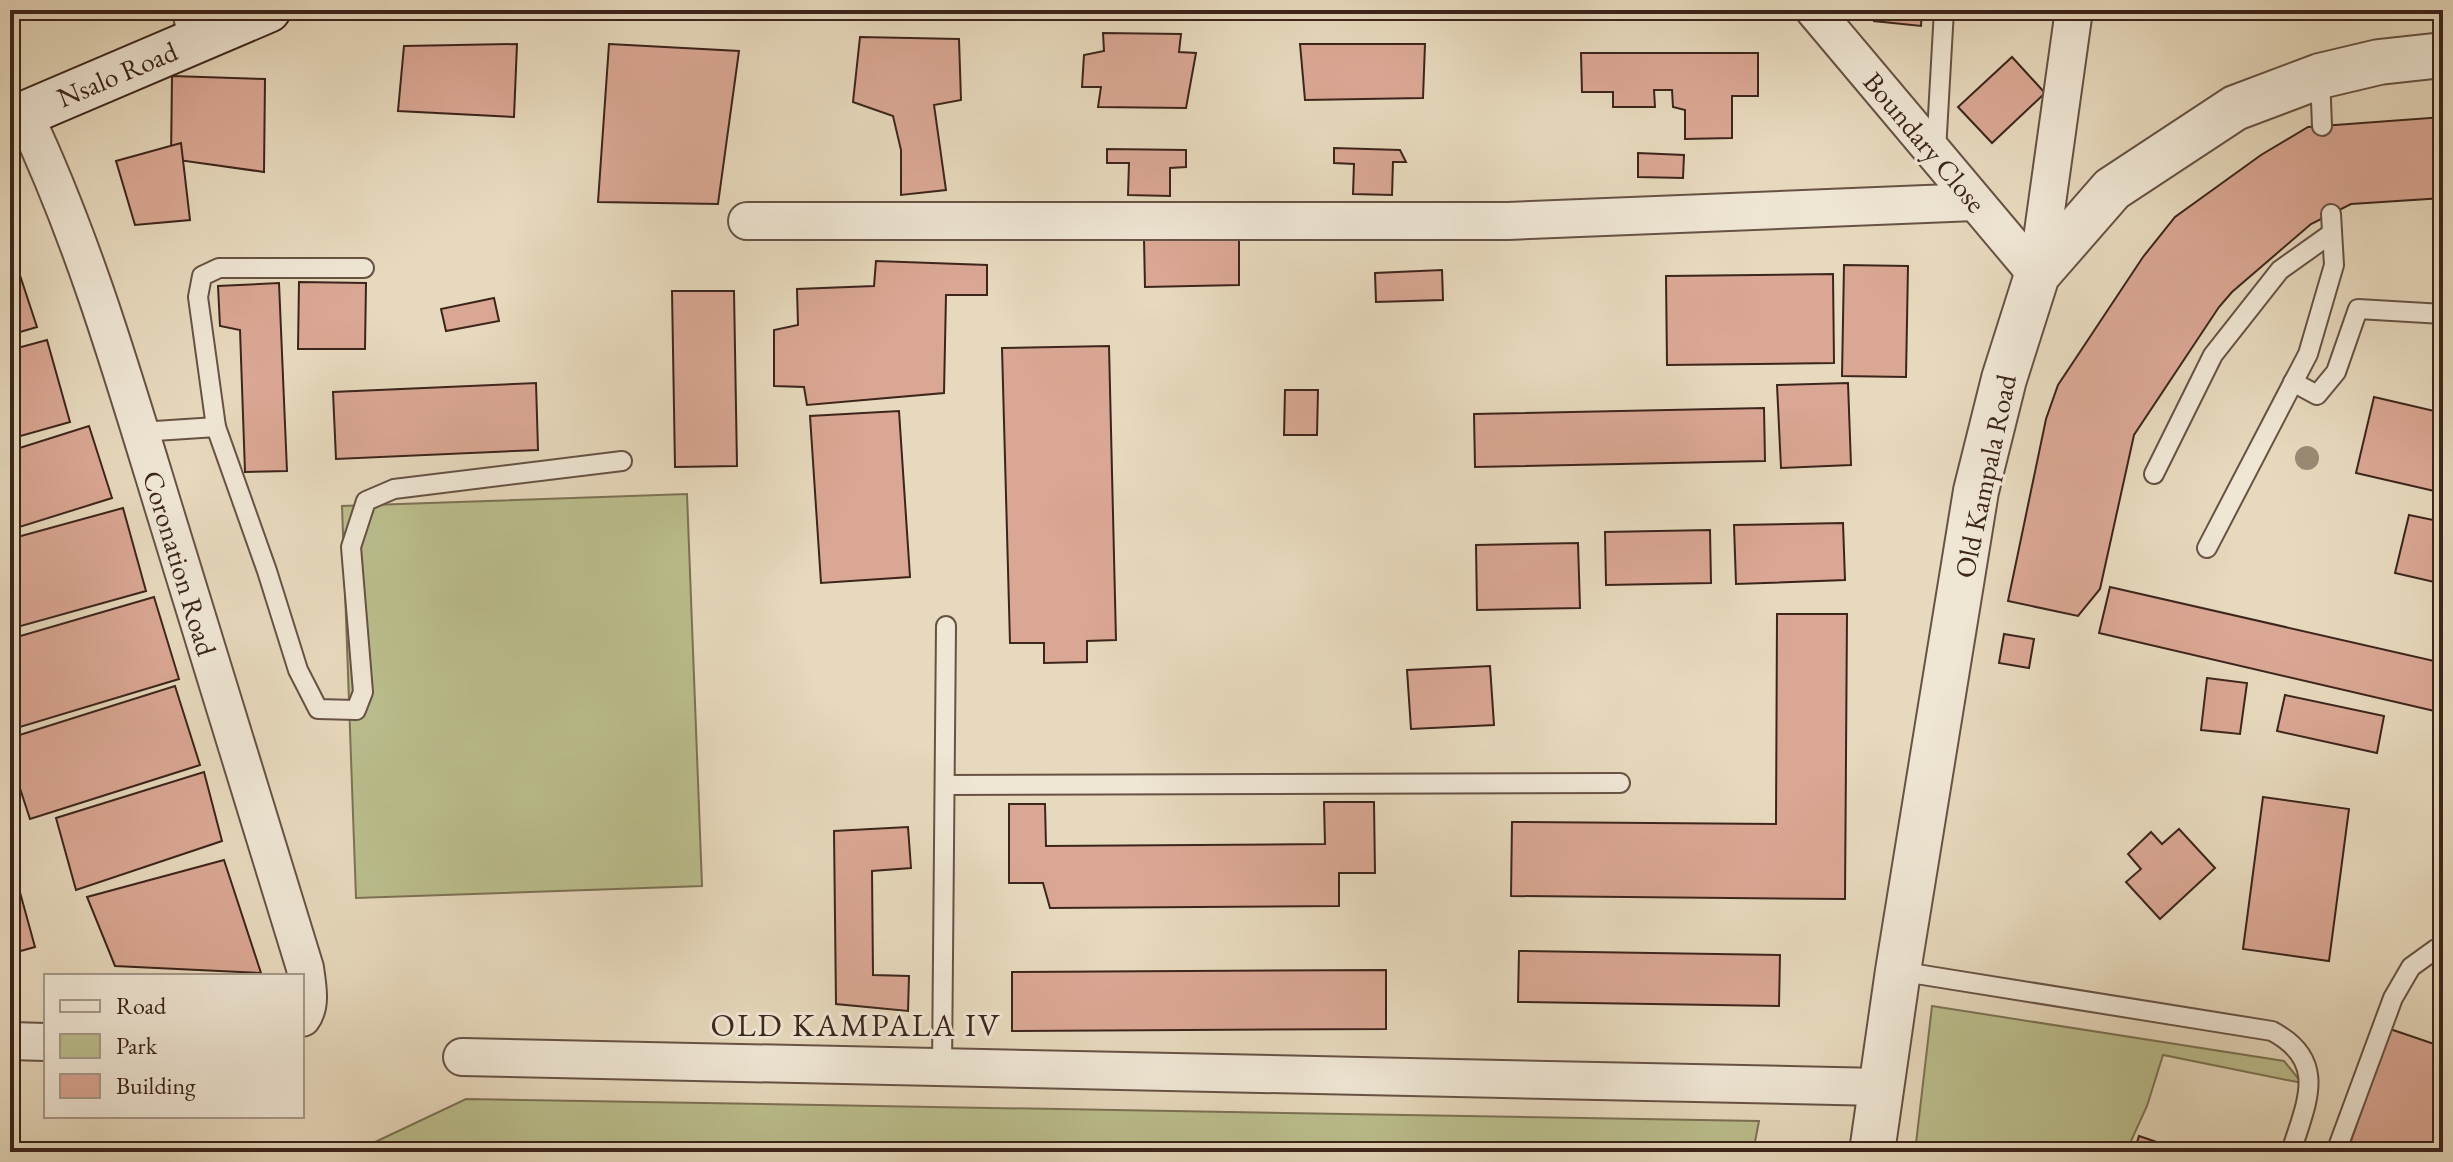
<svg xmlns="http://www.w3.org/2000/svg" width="2453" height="1162" viewBox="0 0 2453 1162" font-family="'EB Garamond',serif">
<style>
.green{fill:#bbbe8d;stroke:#7c7254;stroke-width:2}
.building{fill:#daa794;stroke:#3c251b;stroke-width:2}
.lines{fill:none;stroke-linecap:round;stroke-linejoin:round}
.service-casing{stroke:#675244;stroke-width:22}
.minor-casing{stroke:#675244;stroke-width:40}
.tertiary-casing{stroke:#675244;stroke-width:48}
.secondary-casing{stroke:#3c251b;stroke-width:48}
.service{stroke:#efe6d4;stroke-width:18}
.minor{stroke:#efe6d4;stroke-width:36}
.tertiary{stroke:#efe6d4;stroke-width:44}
.secondary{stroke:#efe6d4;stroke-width:44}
.tree{fill:#9b8b74}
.labels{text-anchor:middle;stroke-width:6;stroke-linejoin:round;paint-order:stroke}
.street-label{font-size:28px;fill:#3c251b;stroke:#efe6d4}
.quarter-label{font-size:32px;letter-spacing:2px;fill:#3c251b;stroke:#efe6d4}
</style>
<rect width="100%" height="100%" fill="#e7d9bd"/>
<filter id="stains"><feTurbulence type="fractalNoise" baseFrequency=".0025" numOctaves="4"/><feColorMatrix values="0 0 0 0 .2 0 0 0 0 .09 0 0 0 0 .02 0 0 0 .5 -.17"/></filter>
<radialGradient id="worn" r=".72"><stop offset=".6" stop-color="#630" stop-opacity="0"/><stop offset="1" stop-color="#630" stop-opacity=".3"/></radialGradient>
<g class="green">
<polygon points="687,494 702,886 356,898 342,506"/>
<polygon points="1932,1006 2284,1061 2302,1083 2163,1055 2147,1106 2126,1152 1915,1152"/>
<polygon points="466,1099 1759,1121 1753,1152 354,1152"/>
</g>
<g class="building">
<polygon points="1875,10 1922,10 1921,26 1874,21"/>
<polygon points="1103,33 1181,34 1179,52 1196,53 1186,108 1098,107 1101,87 1082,87 1084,55 1104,51"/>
<polygon points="860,37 959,39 961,100 934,105 946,190 901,195 901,150 893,116 853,102"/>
<polygon points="517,44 514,117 398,111 404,46"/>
<polygon points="609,44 739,51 718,204 598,202"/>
<polygon points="1300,44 1425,44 1423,98 1305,100"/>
<polygon points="1581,53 1758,53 1758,96 1732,96 1732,138 1685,139 1685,110 1673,107 1672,90 1654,90 1655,107 1613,107 1613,92 1582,92"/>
<polygon points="2012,57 2045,93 1992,143 1958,107"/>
<polygon points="172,76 265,79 264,172 171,159"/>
<polygon points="2443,117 2443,198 2351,204 2311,224 2232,292 2219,307 2134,435 2100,589 2078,616 2008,601 2046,419 2058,385 2143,257 2175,217 2261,155 2308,127"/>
<polygon points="181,143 190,220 135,225 116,161"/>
<polygon points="1334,148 1400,150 1406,162 1393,162 1392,195 1353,194 1354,164 1334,163"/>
<polygon points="1107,149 1186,150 1186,167 1170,168 1170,196 1128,195 1129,163 1107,163"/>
<polygon points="1638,153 1684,155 1683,178 1638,177"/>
<polygon points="1239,237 1239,285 1145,287 1144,239"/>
<polygon points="10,245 37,327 10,335"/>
<polygon points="876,261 987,265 987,295 946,295 944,393 807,405 804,387 774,386 774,330 798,325 797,289 874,286"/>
<polygon points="1844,265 1908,266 1906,377 1842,376"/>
<polygon points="1442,270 1443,300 1376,302 1375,273"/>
<polygon points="1833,274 1834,363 1667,365 1666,276"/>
<polygon points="299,282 366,283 365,349 298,349"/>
<polygon points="279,283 287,471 245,472 240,330 220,326 218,286"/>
<polygon points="672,291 734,291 737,466 675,467"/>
<polygon points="494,298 499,321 446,331 441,309"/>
<polygon points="47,340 70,422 10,439 10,350"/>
<polygon points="1109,346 1116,640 1087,641 1087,662 1044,663 1044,643 1010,643 1002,348"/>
<polygon points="536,383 538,450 336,459 333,392"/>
<polygon points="1848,383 1851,465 1781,468 1777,385"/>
<polygon points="1285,390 1318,390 1317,435 1284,435"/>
<polygon points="2374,397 2443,413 2443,493 2356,473"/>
<polygon points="1764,408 1765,461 1475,467 1474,414"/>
<polygon points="899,411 910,577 821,583 810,416"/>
<polygon points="89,426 112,498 10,530 10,451"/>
<polygon points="123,508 146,591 10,629 10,539"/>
<polygon points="2409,515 2443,522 2443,584 2395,573"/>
<polygon points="1843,523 1845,580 1736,584 1734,525"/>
<polygon points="1710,530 1711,583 1606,585 1605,532"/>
<polygon points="1578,543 1580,608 1477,610 1476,545"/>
<polygon points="2110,587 2443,663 2443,713 2099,633"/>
<polygon points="154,597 179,679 10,730 10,639"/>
<polygon points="1777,614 1847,614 1845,899 1511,896 1512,822 1776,824"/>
<polygon points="2004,634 2034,639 2029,668 1999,663"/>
<polygon points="1490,666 1494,725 1411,729 1407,670"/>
<polygon points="2207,678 2247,683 2240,734 2201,730"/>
<polygon points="175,686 200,765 30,819 10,758 10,738"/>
<polygon points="2285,695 2384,716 2377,753 2277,731"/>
<polygon points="204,772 222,841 76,890 56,818"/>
<polygon points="2263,797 2349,809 2329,961 2243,949"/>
<polygon points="1324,802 1374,802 1375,873 1339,873 1339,906 1050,908 1043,883 1009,883 1009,804 1045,804 1046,846 1325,844"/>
<polygon points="908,827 911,868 872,871 873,975 909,976 908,1011 836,1004 834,831"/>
<polygon points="2179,829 2215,868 2160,919 2126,882 2141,869 2128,854 2151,832 2162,844"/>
<polygon points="10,856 35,947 10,954"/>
<polygon points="224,860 261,973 115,966 87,897"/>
<polygon points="1519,951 1780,955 1779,1006 1518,1002"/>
<polygon points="1386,970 1386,1029 1012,1031 1012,972"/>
<polygon points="2390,1029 2443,1047 2443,1152 2347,1152"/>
<polygon points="2139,1136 2186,1152 2134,1152"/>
</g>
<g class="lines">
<defs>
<g id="service">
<polyline points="2320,76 2322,126"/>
<polyline points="1936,151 1944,10"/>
<polyline points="2293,382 2317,395 2336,372 2358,309 2443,314"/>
<polyline points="216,427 198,297 202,276 219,268 364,268"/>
<polyline points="140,432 216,427 267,571 298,670 318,709 356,710 363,692 351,547 366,501 394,489 622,461"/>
<polyline points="2154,474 2213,355 2280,270 2332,233"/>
<polyline points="2207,548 2308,354 2334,265 2331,214"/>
<polyline points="945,785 1620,783"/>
<path d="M1898,971l374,60c57,30 34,72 19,121"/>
<polyline points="942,1067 946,626"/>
<polyline points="2336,1152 2393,998 2411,967 2436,949 2443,947"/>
</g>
<g id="minor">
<polyline points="191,10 197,40"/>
<polyline points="1814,10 2037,275"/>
<path d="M24,114c60,127 99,261 140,395 47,153 94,306 141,459 2,16 7,37 -3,50"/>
<polyline points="747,221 1508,221 1975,202"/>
<polyline points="2037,275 2074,10"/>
<polyline points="10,1041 46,1042"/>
<polyline points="462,1057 1881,1087"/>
</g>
<polyline id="tertiary" points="1872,1152 1898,971 1976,491 2004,379 2037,275 2112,189 2235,108 2320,76 2379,62 2443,55"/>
<polyline id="secondary" points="10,120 268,10"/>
</defs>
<use href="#service" class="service-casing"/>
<use href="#minor" class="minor-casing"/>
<use href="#tertiary" class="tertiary-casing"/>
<use href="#secondary" class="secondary-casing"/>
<use href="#service" class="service"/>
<use href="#minor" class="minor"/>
<use href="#tertiary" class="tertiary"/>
<use href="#secondary" class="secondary"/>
</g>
<circle class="tree" cx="2307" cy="458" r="12"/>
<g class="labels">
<g class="street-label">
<text transform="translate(117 74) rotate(-23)" y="10">Nsalo Road</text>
<text transform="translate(1925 142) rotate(50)" y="10">Boundary Close</text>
<text transform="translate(1985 476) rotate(-78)" y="10">Old Kampala Road</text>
<text transform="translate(180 563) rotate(73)" y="10">Coronation Road</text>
</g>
<g class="quarter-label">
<text x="856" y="1036">OLD KAMPALA IV</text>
</g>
</g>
<rect width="2453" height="1162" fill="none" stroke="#e7d9bd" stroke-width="40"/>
<rect x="12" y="12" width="2429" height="1138" fill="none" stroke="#3c251b" stroke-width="4"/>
<rect x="20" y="20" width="2413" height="1122" fill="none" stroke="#3c251b" stroke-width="2"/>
<rect x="44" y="974" width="260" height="144" fill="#efe6d4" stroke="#a7998a" stroke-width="2"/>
<rect x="60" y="1000" width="40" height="12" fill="#efe6d4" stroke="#a7998a" stroke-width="2"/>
<text x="116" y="1014" font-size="24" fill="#3c251b">Road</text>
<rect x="60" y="1034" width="40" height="24" fill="#bbbe8d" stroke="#a7998a" stroke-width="2"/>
<text x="116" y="1054" font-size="24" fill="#3c251b">Park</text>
<rect x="60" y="1074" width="40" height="24" fill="#daa794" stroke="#a7998a" stroke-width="2"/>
<text x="116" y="1094" font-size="24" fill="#3c251b">Building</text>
<rect width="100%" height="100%" filter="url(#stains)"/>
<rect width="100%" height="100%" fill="url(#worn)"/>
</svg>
